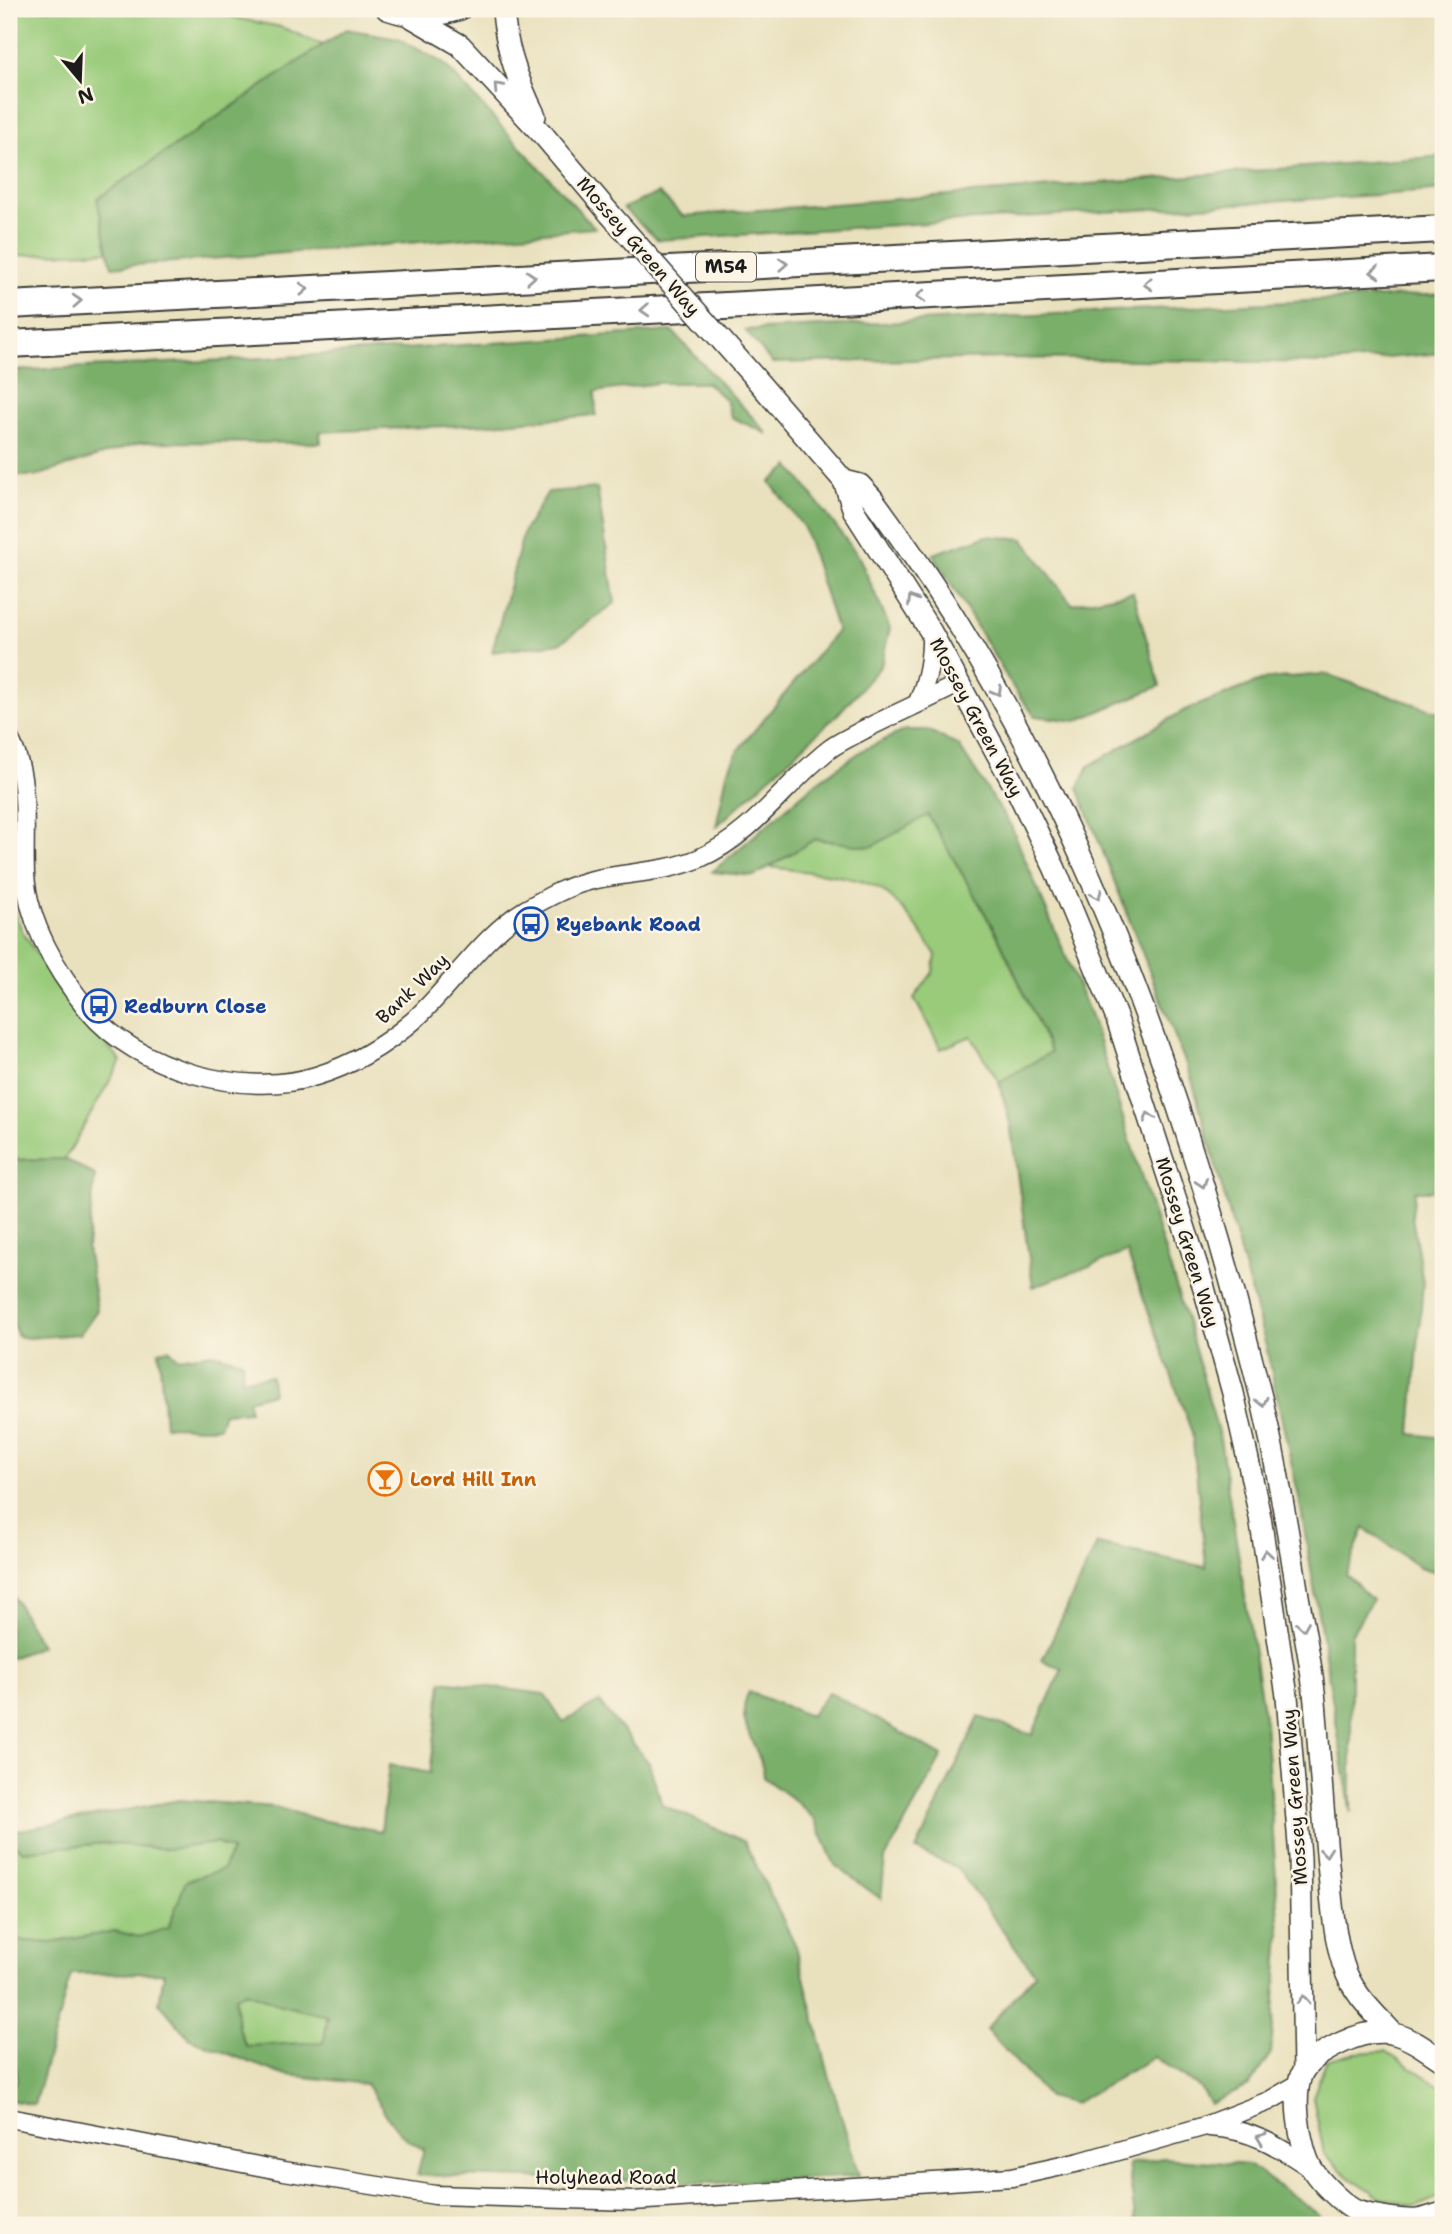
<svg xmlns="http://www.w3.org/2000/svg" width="1452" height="2234" viewBox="0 0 1452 2234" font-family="'Shantell Sans',sans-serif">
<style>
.green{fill:#99cb7a;stroke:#5a744b;stroke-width:2}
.forest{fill:#7aaf6a;stroke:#4b6643;stroke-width:2;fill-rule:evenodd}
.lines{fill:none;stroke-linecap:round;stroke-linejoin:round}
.tertiary-casing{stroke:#3b3a34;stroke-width:21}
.secondary-casing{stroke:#3b3a34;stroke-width:24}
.motorway-casing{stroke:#3b3a34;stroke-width:30}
.tertiary{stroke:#fff;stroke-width:18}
.secondary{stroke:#fff;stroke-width:21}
.motorway{stroke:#fff;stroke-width:26}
.secondary-bridge-casing{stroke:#3b3a34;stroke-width:24;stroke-linecap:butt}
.secondary-bridge{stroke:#fff;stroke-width:21}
.oneway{stroke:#999}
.labels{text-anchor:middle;stroke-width:5;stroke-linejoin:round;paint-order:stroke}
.shield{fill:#fcf5e5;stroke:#5f5d58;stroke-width:2}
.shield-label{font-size:18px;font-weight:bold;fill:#1c1c1c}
.street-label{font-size:19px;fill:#1c1c1c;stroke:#fcf5e5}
.transit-label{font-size:19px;font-weight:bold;fill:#164399;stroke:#fcf5e5;text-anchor:start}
.food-label{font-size:19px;font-weight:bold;fill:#c56008;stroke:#fcf5e5;text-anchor:start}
</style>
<rect width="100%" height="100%" fill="#fcf5e5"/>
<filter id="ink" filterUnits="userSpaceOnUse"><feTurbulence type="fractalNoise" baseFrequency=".0143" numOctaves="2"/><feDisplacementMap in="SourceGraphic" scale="14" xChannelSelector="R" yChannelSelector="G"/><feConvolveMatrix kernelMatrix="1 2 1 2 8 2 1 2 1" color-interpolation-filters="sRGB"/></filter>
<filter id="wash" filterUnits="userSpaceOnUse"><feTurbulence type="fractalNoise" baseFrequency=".00686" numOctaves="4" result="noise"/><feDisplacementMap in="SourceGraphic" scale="28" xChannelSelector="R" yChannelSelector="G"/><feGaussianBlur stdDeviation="1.57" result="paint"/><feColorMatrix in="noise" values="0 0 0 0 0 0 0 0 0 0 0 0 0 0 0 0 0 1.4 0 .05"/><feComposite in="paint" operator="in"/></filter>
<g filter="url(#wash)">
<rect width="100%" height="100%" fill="#e9e1be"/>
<g class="green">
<polygon points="9,9 206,9 240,19 281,27 323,45 97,199 108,251 9,256"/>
<polygon points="1438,712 1443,714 1443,773 1437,766"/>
<polygon points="9,761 15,779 12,901 21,929 58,987 121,1061 65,1159 9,1160"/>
<path d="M928,814l69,121 54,117 -52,30 -28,-46 -30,13 -27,-51 19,-26 3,-17c-15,-23 -31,-47 -53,-64 -21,-16 -85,-20 -113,-24l45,-28 56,8z"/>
<polygon points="9,1841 24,1851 105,1843 169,1849 216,1843 232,1850 223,1869 186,1882 168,1929 139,1937 115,1931 51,1943 17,1940 9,1893"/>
<polygon points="247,1992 281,2005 328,2016 324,2042 246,2046 238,2028 235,1997"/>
<polygon points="1386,2051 1443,2088 1443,2195 1416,2207 1379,2197 1350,2178 1324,2154 1313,2097 1326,2061 1355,2053"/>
</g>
<g class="forest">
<polygon points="346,29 398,38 443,63 595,228 112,267 97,199"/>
<polygon points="1443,156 1443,190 1393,194 658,240 623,208 659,193 683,216"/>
<polygon points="1443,294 1443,353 1329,363 1010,358 772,363 745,330"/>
<polygon points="672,331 768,434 731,417 726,400 707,383 658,383 595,392 596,415 490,424 320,432 321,443 142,442 36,476 9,476 9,371 285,357"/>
<polygon points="790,466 859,557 890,628 881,666 838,714 716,827 727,773 738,750 837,631 804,528 770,482"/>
<polygon points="597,488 615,603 560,643 492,652 524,531 548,492"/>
<polygon points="986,536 1023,539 1072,604 1133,592 1160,686 1076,721 1035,716 1014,689 933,554"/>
<polygon points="1325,674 1438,712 1437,766 1443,773 1443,1191 1415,1191 1412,1216 1423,1283 1411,1434 1443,1438 1443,1574 1419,1567 1364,1528 1346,1574 1372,1600 1351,1635 1351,1813 1300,1503 1266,1346 1192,1080 1078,788 1089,766 1185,710 1266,679"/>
<polygon points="905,730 928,730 959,746 1011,826 1091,1016 1189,1328 1220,1439 1265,1723 1280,1934 1271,2053 1249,2086 1210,2104 1200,2088 1154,2057 1074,2104 1048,2097 986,2029 1035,1974 957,1868 916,1850 979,1717 1032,1735 1062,1669 1042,1660 1097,1544 1206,1567 1192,1433 1127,1252 1033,1287 1010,1123 999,1082 1051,1052 997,934 928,815 871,847 815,839 754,876 712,872 818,781 863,750"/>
<polygon points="65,1159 95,1175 87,1248 97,1310 80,1334 28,1338 18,1336 9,1316 9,1160"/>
<path d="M169,1349l9,9 34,-5 30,8 1,18 28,-3 2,17 -25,7 1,11 -25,2 -5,14c-18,3 -35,-2 -54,-1l-6,-75z"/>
<polygon points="11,1592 41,1646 9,1659 9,1593"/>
<path d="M442,1681l102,13 19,28 36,-20 50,61 13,42 82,36 52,105 34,133 29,97 -142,7 -300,-8 7,-26c-27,-10 -42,-42 -58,-65l-86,-10 -90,-35 -31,-36 5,-30 -93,1 -37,131 -25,-5v-9l8,-11c-7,-46 -16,-95 0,-140l34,3 64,-12 24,6 29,-9 18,-47 37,-12 9,-19 -16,-7 -47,6 -64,-6 -82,8 -14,-10v-9l170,-32 96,7 45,13 61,11 8,-66 41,8zM246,1992l35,13 47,11 -4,26 -78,4 -8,-18 -3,-31z"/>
<path d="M749,1692l61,24 19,-24 113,64 -57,103 -4,40 -46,-34 -20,-45 -17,-17 -34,-25c-1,-25 -22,-45 -20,-70 0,-5 3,-12 5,-16z"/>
<polygon points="1163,2158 1249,2165 1318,2214 1324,2225 1136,2225 1128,2164"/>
</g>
</g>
<g filter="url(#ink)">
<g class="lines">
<defs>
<g id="tertiary">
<path d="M918,702c10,-23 14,-44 13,-70"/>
<path d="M9,738c22,40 14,92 16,136 3,49 32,98 63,136 48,59 156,89 228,66 37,-11 68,-30 97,-55 36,-32 71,-87 112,-111 23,-13 46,-26 72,-31 35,-7 71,-7 103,-21 55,-24 85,-75 131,-110 10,-7 23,-13 34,-19 32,-16 64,-30 95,-46"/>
<polyline points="9,2118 284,2171 435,2195 632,2201 1012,2177 1080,2162 1202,2127 1269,2101 1300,2083"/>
<path d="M1209,2127c43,2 69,19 103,42"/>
</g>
<g id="secondary">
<path d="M387,9c29,10 44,9 73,0"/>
<path d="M503,9c2,38 15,73 32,107"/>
<polyline points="410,16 460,45 545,137 610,214"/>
<polyline points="754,377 844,481 854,511 931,632 1019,794 1055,869 1117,1019 1176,1201 1204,1288 1233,1393 1248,1460 1260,1517 1287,1696 1300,1857 1304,2068"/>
<path d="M844,481l16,4 12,13c31,42 61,85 88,129 146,237 236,506 302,774 15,64 26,130 36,195 6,35 14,70 17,106 5,57 8,115 14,172 3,30 5,61 14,90 8,27 28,46 47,66"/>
<path d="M1443,2061c-37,-26 -57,-40 -102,-18 -12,6 -26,13 -35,24 -17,19 -6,82 6,102 8,13 34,39 47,43 12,4 46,9 58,8 9,-1 18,-5 26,-7"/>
</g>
<g id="motorway">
<polyline points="9,305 1443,229"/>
<polyline points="9,344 1443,268"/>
</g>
</defs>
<use href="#tertiary" class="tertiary-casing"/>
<use href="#secondary" class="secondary-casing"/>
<use href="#motorway" class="motorway-casing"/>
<use href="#tertiary" class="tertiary"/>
<use href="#secondary" class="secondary"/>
<use href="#motorway" class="motorway"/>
<defs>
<polyline id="secondary-bridge" points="610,214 754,377"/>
</defs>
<use href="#secondary-bridge" class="secondary-bridge-casing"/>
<use href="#secondary-bridge" class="secondary-bridge"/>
</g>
<defs><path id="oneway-chevron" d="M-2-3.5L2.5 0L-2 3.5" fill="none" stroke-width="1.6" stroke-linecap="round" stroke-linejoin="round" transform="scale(1.75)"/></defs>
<g class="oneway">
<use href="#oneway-chevron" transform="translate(498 87) rotate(-133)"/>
<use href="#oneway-chevron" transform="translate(783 264) rotate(-3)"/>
<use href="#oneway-chevron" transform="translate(1375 272) rotate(177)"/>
<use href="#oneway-chevron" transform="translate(531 277) rotate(-3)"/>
<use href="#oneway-chevron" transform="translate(1148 284) rotate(177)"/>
<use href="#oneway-chevron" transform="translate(304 289) rotate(-3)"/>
<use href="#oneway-chevron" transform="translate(921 296) rotate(177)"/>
<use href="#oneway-chevron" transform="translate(77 301) rotate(-3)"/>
<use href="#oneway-chevron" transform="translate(645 310) rotate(177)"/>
<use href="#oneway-chevron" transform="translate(912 600) rotate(-121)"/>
<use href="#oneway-chevron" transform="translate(997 691) rotate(61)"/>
<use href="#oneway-chevron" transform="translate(1097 895) rotate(67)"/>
<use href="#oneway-chevron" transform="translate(1149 1117) rotate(-108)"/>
<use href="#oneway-chevron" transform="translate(1202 1183) rotate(72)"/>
<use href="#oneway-chevron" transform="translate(1262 1402) rotate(77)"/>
<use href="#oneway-chevron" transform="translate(1266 1554) rotate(-98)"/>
<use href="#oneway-chevron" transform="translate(1303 1626) rotate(81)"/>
<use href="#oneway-chevron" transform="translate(1326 1852) rotate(84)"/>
<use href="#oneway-chevron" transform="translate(1303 2000) rotate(-91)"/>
<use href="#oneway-chevron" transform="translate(1261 2138) rotate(-160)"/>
</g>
</g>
<defs>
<symbol id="bus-ring" viewBox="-11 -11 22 22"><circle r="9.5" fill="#fcf5e5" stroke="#1a4fb4" stroke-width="1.5"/><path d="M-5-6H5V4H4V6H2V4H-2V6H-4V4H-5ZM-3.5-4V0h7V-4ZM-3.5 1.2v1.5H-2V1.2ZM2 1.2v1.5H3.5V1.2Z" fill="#1a4fb4"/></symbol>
<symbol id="bar-ring" viewBox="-11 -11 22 22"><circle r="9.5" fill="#fcf5e5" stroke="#e8710a" stroke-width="1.5"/><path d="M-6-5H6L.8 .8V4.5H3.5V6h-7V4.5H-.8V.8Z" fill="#e8710a"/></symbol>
</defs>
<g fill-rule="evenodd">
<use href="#bus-ring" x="512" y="905" width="38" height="38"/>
<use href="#bus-ring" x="80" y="987" width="38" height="38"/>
<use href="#bar-ring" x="366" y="1460" width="38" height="38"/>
</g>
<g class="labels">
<rect class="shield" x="696" y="252.5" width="60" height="29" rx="5"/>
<g class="shield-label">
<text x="726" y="273">M54</text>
</g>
<g class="street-label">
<text transform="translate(639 246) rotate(49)" y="7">Mossey Green Way</text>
<text transform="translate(977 717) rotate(62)" y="7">Mossey Green Way</text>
<text transform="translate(412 988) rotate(-44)" y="7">Bank Way</text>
<text transform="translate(1188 1242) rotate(73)" y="7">Mossey Green Way</text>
<text transform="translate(1294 1797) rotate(-94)" y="7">Mossey Green Way</text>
<text x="606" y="2184">Holyhead Road</text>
</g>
<g class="transit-label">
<text x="556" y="931">Ryebank Road</text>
<text x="124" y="1013">Redburn Close</text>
</g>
<g class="food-label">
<text x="410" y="1486">Lord Hill Inn</text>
</g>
</g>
<rect width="1452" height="2234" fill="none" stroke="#fcf5e5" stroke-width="35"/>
<g transform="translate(80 80) rotate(161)" stroke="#fcf5e5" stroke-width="5" paint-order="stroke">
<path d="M0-5L12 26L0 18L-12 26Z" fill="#1c1c1c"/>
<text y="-10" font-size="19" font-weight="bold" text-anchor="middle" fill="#1c1c1c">N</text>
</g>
</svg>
